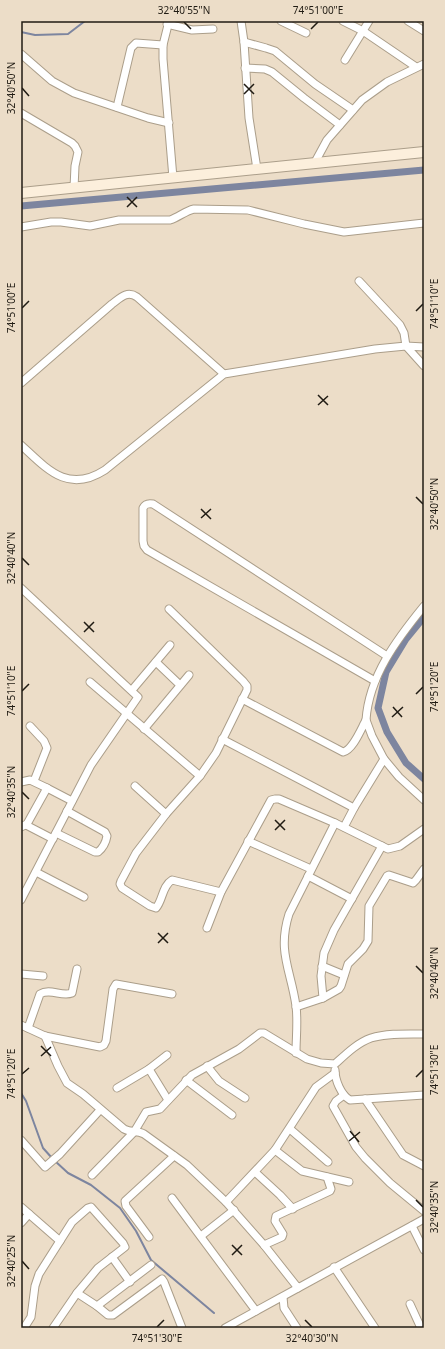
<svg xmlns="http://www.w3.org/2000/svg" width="445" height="1349" viewBox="0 0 445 1349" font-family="'Noto Sans',sans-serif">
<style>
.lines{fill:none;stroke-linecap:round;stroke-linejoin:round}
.stream{stroke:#7d859f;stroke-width:2}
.canal{stroke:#7d859f;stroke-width:7}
.street-casing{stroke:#ab9e8a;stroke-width:9}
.secondary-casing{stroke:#ab9e8a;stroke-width:12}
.street{stroke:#fff;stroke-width:7}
.secondary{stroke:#fcefdc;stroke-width:10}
.ticks{fill:none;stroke:#201b13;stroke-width:1.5}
.neatline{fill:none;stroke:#201b13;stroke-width:1.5}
.ticks-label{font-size:10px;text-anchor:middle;fill:#201b13}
</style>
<rect width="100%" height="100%" fill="#ecddc8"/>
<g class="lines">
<g class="stream">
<polyline points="21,32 35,35 68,34 85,21"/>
<polyline points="21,1093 26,1101 43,1148 52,1158"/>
<polyline points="55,1161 68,1173 91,1185 120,1208 136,1231 151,1260 214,1313"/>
</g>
<g class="canal">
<polyline points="21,206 424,170"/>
<polyline points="424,617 406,639 386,672 378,708 387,732 406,763 424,779"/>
</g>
<defs>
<g id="street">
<polyline points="169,21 163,45 163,59 173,178"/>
<polyline points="241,21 244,42 249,118 257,169"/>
<polyline points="281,21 306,33"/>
<polyline points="343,21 363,31 416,67"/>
<polyline points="408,21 424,31"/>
<polyline points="167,24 192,30 213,29"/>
<polyline points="244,42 266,48 275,51 315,84 353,110"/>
<polyline points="21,54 52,81 74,93 148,118 169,123"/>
<polyline points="345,60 369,21"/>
<polyline points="245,68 265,69 272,72 304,98 340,125"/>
<polyline points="117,107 131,48 136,43 163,45"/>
<polyline points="21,113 72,143 75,146 78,152 75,166 74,188"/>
<polyline points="314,164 327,140 362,100 387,82 424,64"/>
<path d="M21,227l30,-5h10l29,4 29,-6h51c9,-3 15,-9 24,-11l54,1 56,14 40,8 80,-9"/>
<polyline points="424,347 406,346 424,366"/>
<path d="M21,383l91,-79c8,-6 15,-14 25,-7l87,77"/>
<path d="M21,445c26,24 47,49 84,25l119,-96 151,-25 31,-3 -2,-13 -4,-8 -41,-44"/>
<polyline points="21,588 138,697 91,765 21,900"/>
<polyline points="169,609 243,681 247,686 247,690 216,753 200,776"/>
<polyline points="156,662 180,685"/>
<path d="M375,681l-228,-131 -3,-4 -1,-5v-33c2,-4 5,-5 10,-4l234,152"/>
<polyline points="90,682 200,776 166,814 135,786"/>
<polyline points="132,690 170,645"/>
<path d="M242,699l101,53c10,-2 18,-23 23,-32l6,16 12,23"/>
<path d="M366,720c3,-44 31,-81 58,-114"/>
<polyline points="30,726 44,741 47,748 34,781"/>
<polyline points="144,729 189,675"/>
<polyline points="222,739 354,808 384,759 399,777 424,800"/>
<polyline points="21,782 30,780 47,788"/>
<path d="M166,814l-30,39 -15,28 -1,3 2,4 28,18 6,2c7,-8 6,-22 16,-28l49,12"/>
<polyline points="26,825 53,839"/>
<polyline points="21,827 27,824 47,788 72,801"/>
<polyline points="344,827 354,808"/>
<path d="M56,833l39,19h3c5,-4 8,-10 9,-16l-2,-4 -38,-21"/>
<polyline points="248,841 311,869"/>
<polyline points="36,872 84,897"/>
<polyline points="308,876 352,899"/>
<polyline points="207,928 221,892 271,800 275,799 279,799 335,823"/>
<polyline points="322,966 344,975"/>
<polyline points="21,974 43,976"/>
<polyline points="323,998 339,989 341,986 348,964 363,949 368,941 369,906 387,876 389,875 413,883 416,880 424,869"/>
<polyline points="296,1007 323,998 321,976 324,953 334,930 382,846"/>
<polyline points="21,1025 45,1036 100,1047 104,1045 106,1041 113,989 116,984 172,994"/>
<path d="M28,1028l12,-34c10,-6 22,3 32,-1l5,-24"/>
<path d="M45,1036l13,30 9,17 16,11 41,35c7,4 13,1 20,5l43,31 39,37 38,43 34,43 126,-69"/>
<path d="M296,1053c0,-15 2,-32 0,-47 -5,-36 -19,-54 -7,-92l46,-91 53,26 12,-3 24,-17"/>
<polyline points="167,1055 149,1069 168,1100"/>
<polyline points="207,1066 219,1081 245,1098"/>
<path d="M335,1070c0,10 6,25 15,30l74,-5"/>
<polyline points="186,1080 232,1115"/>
<polyline points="117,1088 149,1069"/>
<polyline points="344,1095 336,1101 333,1106 356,1147 365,1158 390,1183 424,1211"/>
<polyline points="365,1099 403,1155 424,1166"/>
<polyline points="290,1129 328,1162"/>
<polyline points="21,1140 45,1167 60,1154 100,1110"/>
<polyline points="275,1150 302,1171 349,1182"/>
<polyline points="255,1172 280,1195 293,1209"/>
<path d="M92,1175l42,-43 12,-20 14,-3 32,-34 47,-26 21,-16h4l43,26 14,4 14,1c11,-10 22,-21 36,-26 16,-5 36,-4 53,-4"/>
<polyline points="172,1198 256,1311"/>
<polyline points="226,1202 275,1150 316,1087 335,1073"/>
<polyline points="21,1207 29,1214 21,1223"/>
<polyline points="29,1214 60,1241"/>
<polyline points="412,1226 424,1250"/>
<polyline points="201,1236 234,1210"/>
<polyline points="149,1237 126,1206 125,1201 174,1156"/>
<polyline points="264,1245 282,1237 283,1234 275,1221 276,1216 330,1191 331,1189 327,1177"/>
<polyline points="112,1257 130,1282"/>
<polyline points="334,1267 375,1328"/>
<polyline points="283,1297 284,1308 297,1328"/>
<polyline points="410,1304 421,1328"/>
<polyline points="97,1306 108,1315 113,1315 162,1279 164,1282 182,1328"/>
<polyline points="24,1328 31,1317 35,1286 39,1274 72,1222 88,1208 91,1207 123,1243 125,1247 98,1268 77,1293 97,1306 151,1265"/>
<polyline points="53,1328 77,1293"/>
<polyline points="225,1328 298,1288"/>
</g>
<polyline id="secondary" points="21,193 424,152"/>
</defs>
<use href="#street" class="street-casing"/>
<use href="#secondary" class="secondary-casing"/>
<use href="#street" class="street"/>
<use href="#secondary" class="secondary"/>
</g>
<path class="ticks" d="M184,22l7,7M311,29l7,-7M244,84l10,10M22,88l7,8M244,94l10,-10M127,197l10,10M127,207l10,-10M22,308l7,-7M416,311l7,-7M318,395l10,10M318,405l10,-9M416,497l7,7M201,509l10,10M201,518l10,-9M22,558l7,7M84,622l10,10M84,632l10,-10M22,691l7,-7M416,694l7,-7M393,707l9,10M392,717l11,-10M22,792l7,7M275,820l10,10M275,830l10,-10M158,933l10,10M158,943l10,-10M416,966l7,7M41,1046l10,10M41,1056l10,-9M22,1074l7,-6M416,1077l7,-7M350,1131l9,11M349,1141l11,-9M416,1200l7,7M232,1245l10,10M232,1255l10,-10M22,1261l7,8M305,1320l7,7M157,1327l7,-7"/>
<rect width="445" height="1349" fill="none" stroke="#ecddc8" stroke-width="44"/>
<rect x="22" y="22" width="401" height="1305" class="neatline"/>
<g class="ticks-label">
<text x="184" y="14">32°40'55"N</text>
<text x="318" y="14">74°51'00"E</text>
<text transform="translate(11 88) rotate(-90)" y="4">32°40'50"N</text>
<text transform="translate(434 304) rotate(-90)" y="4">74°51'10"E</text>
<text transform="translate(11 308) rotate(-90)" y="4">74°51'00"E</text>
<text transform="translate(434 504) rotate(-90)" y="4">32°40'50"N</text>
<text transform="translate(11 558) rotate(-90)" y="4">32°40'40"N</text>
<text transform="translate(434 687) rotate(-90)" y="4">74°51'20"E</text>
<text transform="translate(11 691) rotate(-90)" y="4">74°51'10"E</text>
<text transform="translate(11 792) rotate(-90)" y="4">32°40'35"N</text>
<text transform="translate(434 973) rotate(-90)" y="4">32°40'40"N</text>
<text transform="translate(434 1070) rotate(-90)" y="4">74°51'30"E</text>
<text transform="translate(11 1074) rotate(-90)" y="4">74°51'20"E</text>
<text transform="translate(434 1207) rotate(-90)" y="4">32°40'35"N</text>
<text transform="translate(11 1261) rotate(-90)" y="4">32°40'25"N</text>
<text x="157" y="1342">74°51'30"E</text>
<text x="312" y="1342">32°40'30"N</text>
</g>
</svg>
